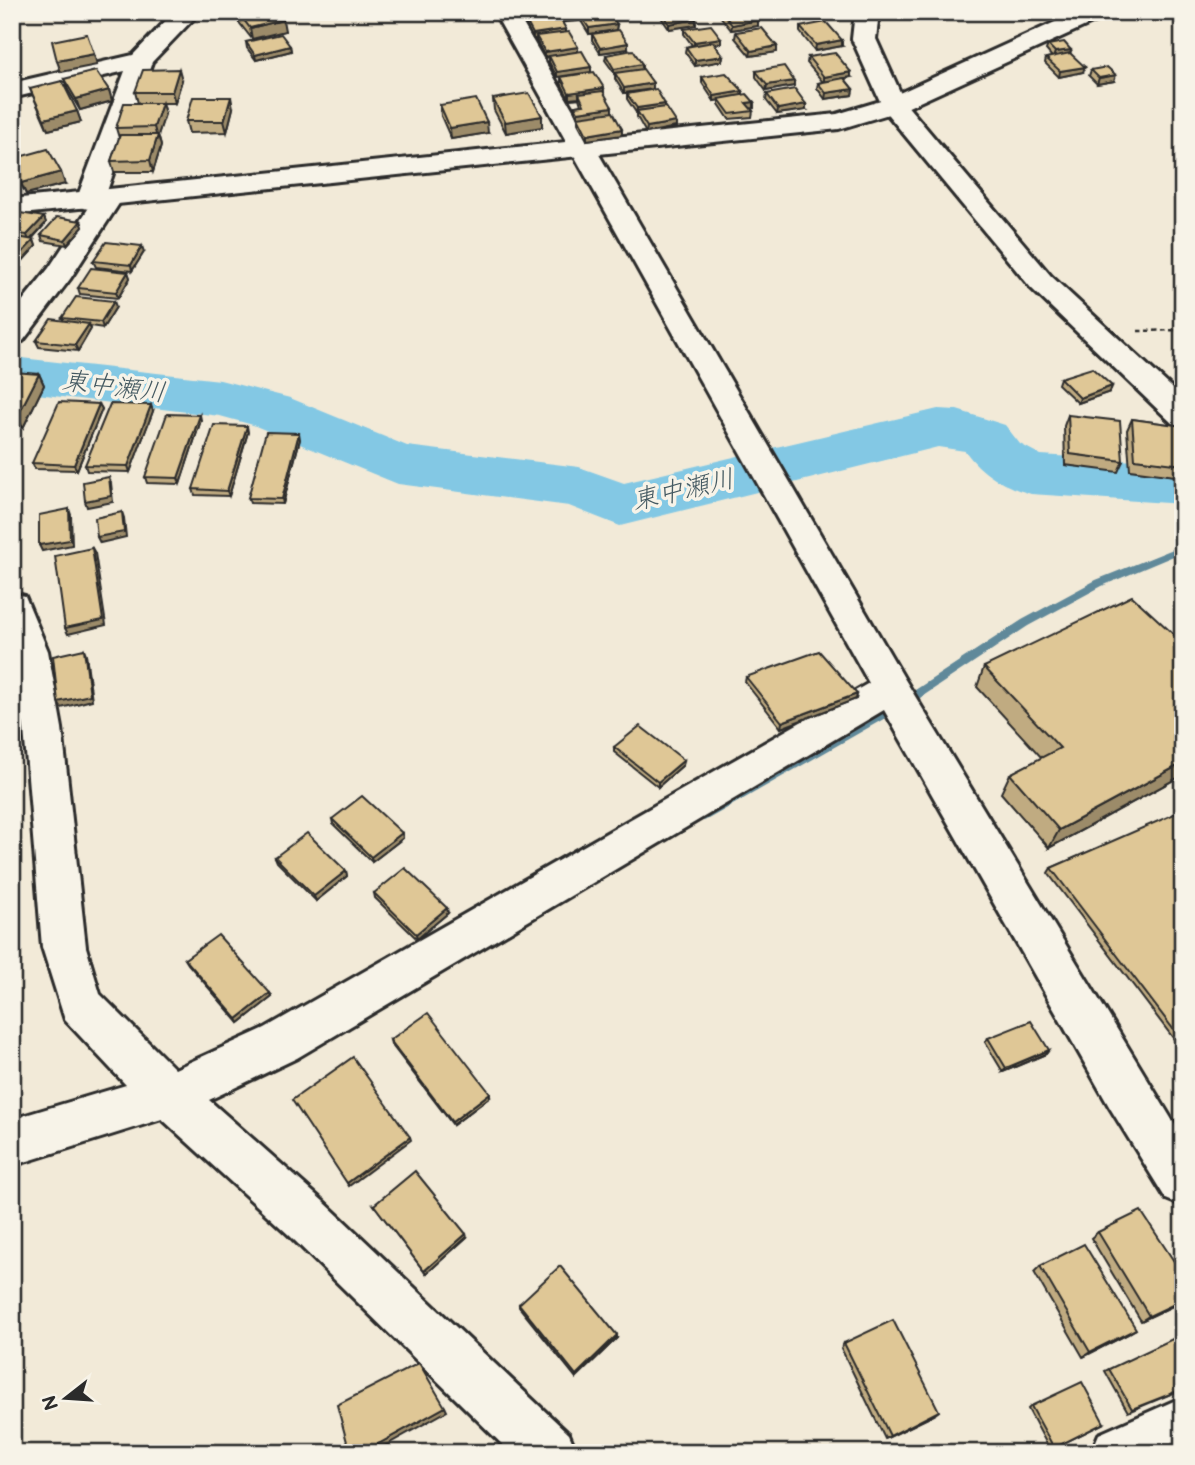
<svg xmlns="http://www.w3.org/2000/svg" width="1195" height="1465" viewBox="0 0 1195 1465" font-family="'Balsamiq Sans','Klee One',sans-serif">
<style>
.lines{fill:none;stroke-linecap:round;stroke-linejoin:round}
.stream{fill:#60899a;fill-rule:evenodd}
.river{fill:#83c8e4;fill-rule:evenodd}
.minor-casing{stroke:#2b2b2b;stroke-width:6}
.tertiary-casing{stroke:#2b2b2b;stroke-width:6}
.path{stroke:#2b2b2b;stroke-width:2.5;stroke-dasharray:4.5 3.5;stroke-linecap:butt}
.minor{fill:#f7f3e8;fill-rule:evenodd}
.tertiary{fill:#f7f3e8;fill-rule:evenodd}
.wall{fill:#c0ab81;stroke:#2b2b2b;stroke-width:2}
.shaded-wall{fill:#9c8b69;stroke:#2b2b2b;stroke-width:2}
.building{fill:#dfc796;stroke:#2b2b2b;stroke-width:2}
.labels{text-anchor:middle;stroke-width:7;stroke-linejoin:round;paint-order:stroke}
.water-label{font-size:26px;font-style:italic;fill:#455a62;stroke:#f7f3e8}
</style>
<rect width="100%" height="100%" fill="#f2ead8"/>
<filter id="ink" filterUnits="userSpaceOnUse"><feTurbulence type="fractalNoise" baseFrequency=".0143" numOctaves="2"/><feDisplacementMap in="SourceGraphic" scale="14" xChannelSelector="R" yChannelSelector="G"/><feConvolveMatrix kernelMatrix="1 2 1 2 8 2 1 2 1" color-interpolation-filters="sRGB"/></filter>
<g filter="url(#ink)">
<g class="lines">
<polygon class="stream" points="1183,545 1183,552 1102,586 1028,626 917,700 708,819 704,821 700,819 699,816 700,813 909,694 1022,620 1096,580"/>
<path class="river" d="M12,357l208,23 70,18 117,48 172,21 45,16 314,-74 19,1 48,15 15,19 21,11 142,9v40l-152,-10c-28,-8 -48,-19 -66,-43l-27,-4 -318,79 -51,-20 -171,-22 -145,-59 -33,-9 -208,-25z"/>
<defs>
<g id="minor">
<polygon points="174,12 200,12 152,62 107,191 118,193 122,199 70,279 23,341 12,343 12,314 49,268 88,209 80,207 76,201 125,71 12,98 12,83 133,55"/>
<polygon points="494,12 588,12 577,19 523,24 904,678 1183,1138 1183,1206 1166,1199 1110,1108 884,710 297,1058 209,1100 323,1201 569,1434 577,1453 511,1453 289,1235 162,1119 12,1166 12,1119 126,1085 65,1020 42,947 24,728 12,655 12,593 25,596 48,651 62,728 86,947 100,994 175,1069 265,1028 869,683"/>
<polygon points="855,12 879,12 876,39 905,103 1051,276 1183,398 1183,427 1172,423 1031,288 884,110 852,39"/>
</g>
<g id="tertiary">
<polygon points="1077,12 1108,12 1105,17 902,110 839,129 12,215 12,199 837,114 884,100"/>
<polygon points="1183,1397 1183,1451 1091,1453 1099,1434"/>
</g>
</defs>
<use href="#minor" class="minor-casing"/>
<use href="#tertiary" class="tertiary-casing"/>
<polyline class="path" points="1138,331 1183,330"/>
<use href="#minor" class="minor"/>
<use href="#tertiary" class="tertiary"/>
</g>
<g class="wall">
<polygon points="236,12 276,12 285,31 252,39 238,21"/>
<polygon points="660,12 691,12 696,19 696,25 669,29 660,16"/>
<polygon points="717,12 752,12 758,20 758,26 731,30"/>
<polygon points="795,12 828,12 828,16 802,20"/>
<polygon points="581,16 617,24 616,30 589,34 581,21"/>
<polygon points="525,19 566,32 578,47 578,52 591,67 591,72 557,77 549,62 549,57 545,57 537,42 536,39 533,39 526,25"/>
<polygon points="800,27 842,46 815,51 800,32"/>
<polygon points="684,29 721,38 721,43 714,44 723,56 722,61 695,66 685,52 686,47 692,45 684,34"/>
<polygon points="736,32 777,46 777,52 750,56 735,38"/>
<polygon points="592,34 628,49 600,53 592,40"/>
<polygon points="246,42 290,46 291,51 256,60 247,48"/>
<polygon points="1048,45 1071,50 1070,53 1083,72 1059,77 1045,63 1046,58 1052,57 1046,50"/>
<polygon points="606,55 642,69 653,83 653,89 624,93 615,79 615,74 605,60"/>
<polygon points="808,57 851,77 844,78 853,89 852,95 825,99 817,88 818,83 823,82 807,63"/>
<polygon points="1091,70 1114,81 1097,84 1089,76"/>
<polygon points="756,71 794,81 794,86 766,91 756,77"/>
<polygon points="561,77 612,112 622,135 587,140 578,123 578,118 575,111 575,106 581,105 579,98 569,99 561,83"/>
<polygon points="702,77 743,95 754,102 754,108 751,108 753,111 752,117 729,119 719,104 719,100 714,101 702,83"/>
<polygon points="64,79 109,90 112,101 80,110 68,90"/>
<polygon points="182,80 175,103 162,103 165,114 158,135 161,146 153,172 114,172 111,161 119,138 116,128 138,103 135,92"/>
<polygon points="30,89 77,111 81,122 48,130"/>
<polygon points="627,94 665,107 676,127 646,133 637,117 637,114 627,99"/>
<polygon points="767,94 806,110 777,114 766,100"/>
<polygon points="493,99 542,127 506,133 494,110"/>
<polygon points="440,105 488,133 451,139 441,116"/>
<polygon points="233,108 227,132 189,133 186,121"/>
<polygon points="12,159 65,184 26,194 12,168"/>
<polygon points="44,217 46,223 31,240 34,240 36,246 19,265 12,264 12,221"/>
<polygon points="81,221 83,227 67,245 43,241 41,235"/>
<polygon points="144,252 132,271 96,267 93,261"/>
<polygon points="128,272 130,278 118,298 80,294 78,288"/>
<polygon points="116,307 103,328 90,326 91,329 78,351 39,347 36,341 64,321 62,318"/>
<polygon points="39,374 44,385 23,428 12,427 12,376"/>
<polygon points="1060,378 1112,386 1110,392 1078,403 1058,384"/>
<polygon points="99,404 102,409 77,470 35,469 32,463"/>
<polygon points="153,411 130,472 87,471 85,465"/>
<polygon points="1068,415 1123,461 1118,472 1065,465 1064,426"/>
<polygon points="1132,419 1183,426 1183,477 1130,470 1127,430"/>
<polygon points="201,420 180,484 147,483 145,477"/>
<polygon points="248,432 229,496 195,495 193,489"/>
<polygon points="300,439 283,504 250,503 248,498"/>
<polygon points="1183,643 1183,775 1049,848 1001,793 1010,774 1042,758 977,687 984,667"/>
<polygon points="746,677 857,694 856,699 781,728 745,682"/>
<polygon points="614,747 684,760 683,765 658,787 614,752"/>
<polygon points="1183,812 1183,1051 1048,873 1051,868"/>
<polygon points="332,819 402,833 403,838 372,862 333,824"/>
<polygon points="275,857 346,871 347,876 316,901 277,862"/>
<polygon points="374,893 448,913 417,939 375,898"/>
<polygon points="185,959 270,993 272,997 239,1023 188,964"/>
<polygon points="988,1038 1049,1050 1046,1054 1003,1072 985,1042"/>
<polygon points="390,1040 490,1097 453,1125 391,1044"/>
<polygon points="374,1205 467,1237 426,1274"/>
<polygon points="1098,1232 1183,1301 1141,1321 1091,1238"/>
<polygon points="1040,1266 1128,1334 1083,1357 1034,1272"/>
<polygon points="519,1304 617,1338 576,1378 519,1307"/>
<polygon points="844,1343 934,1415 885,1439 841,1348"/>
<polygon points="1109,1369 1183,1389 1128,1412 1105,1371"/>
<polygon points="1031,1406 1104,1423 1050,1450 1028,1409"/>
</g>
<g class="shaded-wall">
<polygon points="818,12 828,12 828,16 802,20 803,15"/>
<polygon points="696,19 696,25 669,29 669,24"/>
<polygon points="283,20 285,31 252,39 250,28"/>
<polygon points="758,20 758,26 731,30 732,25"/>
<polygon points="617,24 616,30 589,34 589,28"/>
<polygon points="566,29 566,34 536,36 536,39 533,39 533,34"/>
<polygon points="721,38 721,43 694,48 694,42"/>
<polygon points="842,40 842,46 815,51 816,45"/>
<polygon points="628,43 628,49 600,53 600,48"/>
<polygon points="290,46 291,51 256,60 255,55"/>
<polygon points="777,46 777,52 750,56 751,51"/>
<polygon points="578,47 578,52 545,57 545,52"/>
<polygon points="1071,50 1070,55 1053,58 1055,52"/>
<polygon points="94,54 97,65 61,72 57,61"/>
<polygon points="723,56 722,61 695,66 695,60"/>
<polygon points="642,64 642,70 614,74 614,69"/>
<polygon points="591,67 591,72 557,77 557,72"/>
<polygon points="1085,67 1083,72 1059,77 1060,71"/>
<polygon points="179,69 182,80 175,103 172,92"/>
<polygon points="851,72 851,77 824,82 824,77"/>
<polygon points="1116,75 1114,81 1097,84 1099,78"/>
<polygon points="794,81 794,86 766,91 767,85"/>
<polygon points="653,83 653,89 624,93 624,88"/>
<polygon points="604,88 604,94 579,94 579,98 569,99 569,93"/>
<polygon points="853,89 852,95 825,99 826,93"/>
<polygon points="109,90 112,101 80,110 76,99"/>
<polygon points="743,91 743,96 714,101 714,96"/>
<polygon points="231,97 233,108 227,132 224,121"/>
<polygon points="754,102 754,108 746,109 746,103"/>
<polygon points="162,103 165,114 158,135 161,146 153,172 150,160 157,138 154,127"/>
<polygon points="665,104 665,109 637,111 636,114 637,108"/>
<polygon points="806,104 806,110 777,114 778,109"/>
<polygon points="612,107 612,113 578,118 578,112"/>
<polygon points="77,111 81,122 48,130 44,119"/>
<polygon points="542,116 542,127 506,133 505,122"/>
<polygon points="487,122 488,133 451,139 450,128"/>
<polygon points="676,122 676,127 646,133 647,127"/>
<polygon points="622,129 622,135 587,140 587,135"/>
<polygon points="61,172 65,184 26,194 21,183"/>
<polygon points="44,217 46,223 29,241 27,235"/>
<polygon points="81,221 83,227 67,245 65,240"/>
<polygon points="34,240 36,246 19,265 16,259"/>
<polygon points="142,246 144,252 132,271 131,265"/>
<polygon points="128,272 130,278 118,298 116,292"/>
<polygon points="114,301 116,307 103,328 101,322"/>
<polygon points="89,324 91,329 78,351 75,345"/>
<polygon points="39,374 44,385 23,428 17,417"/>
<polygon points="1112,386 1110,392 1078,403 1080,398"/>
<polygon points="99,404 102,409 77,470 74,465"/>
<polygon points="151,405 153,411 130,472 128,466"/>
<polygon points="200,415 201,420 180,484 178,478"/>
<polygon points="247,426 248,432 229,496 227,491"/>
<polygon points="299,433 300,439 283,504 282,499"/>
<polygon points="109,477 111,483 113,502 87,507 85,501"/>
<polygon points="69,509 71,515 72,545 42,551 39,545"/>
<polygon points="122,512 124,518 126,537 100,543 97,537"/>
<polygon points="92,548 95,553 106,625 68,634 65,628"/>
<polygon points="84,649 86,654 92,700 61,708 58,702"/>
<polygon points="857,694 856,699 781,728 782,722"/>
<polygon points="684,760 683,765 658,787 658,782"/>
<polygon points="1183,763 1183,775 1049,848 1059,830"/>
<polygon points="402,833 403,838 372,862 371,857"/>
<polygon points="346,871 347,876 316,901 314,896"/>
<polygon points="447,908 448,913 417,939 416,934"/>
<polygon points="270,993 272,997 239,1023 237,1019"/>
<polygon points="1049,1050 1046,1054 1003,1072 1006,1068"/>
<polygon points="490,1093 490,1097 453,1125 452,1122"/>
<polygon points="410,1137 411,1140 349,1186 347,1183"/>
<polygon points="466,1234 467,1237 426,1274 424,1271"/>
<polygon points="1183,1300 1183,1301 1141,1321 1149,1316"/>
<polygon points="1136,1329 1128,1334 1083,1357 1090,1352"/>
<polygon points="617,1335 617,1338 576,1378 576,1375"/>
<polygon points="445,1407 447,1411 372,1453 362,1453"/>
<polygon points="939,1411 934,1415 885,1439 890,1436"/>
</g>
<g class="building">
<polygon points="238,12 276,12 283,20 250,28"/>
<polygon points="603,12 608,12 617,24 589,28 581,16"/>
<polygon points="661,12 691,12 696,19 669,24"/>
<polygon points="722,12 752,12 758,20 732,25"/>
<polygon points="801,12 818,12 803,15"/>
<polygon points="558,15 566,29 533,34 525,19"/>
<polygon points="826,22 842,40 816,45 800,27"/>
<polygon points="711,25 721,38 694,42 684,29"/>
<polygon points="762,28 777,46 751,51 736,32"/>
<polygon points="619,30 628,43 600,48 592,34"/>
<polygon points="569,32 578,47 545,52 536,36"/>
<polygon points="87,34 94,54 57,61 52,41"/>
<polygon points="281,34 290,46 255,55 246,42"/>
<polygon points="713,42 723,56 695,60 686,47"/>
<polygon points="1064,42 1071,50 1055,52 1048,45"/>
<polygon points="633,50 642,64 614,69 606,55"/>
<polygon points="582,51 591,67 557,72 549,56"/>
<polygon points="835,53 851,72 824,77 808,57"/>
<polygon points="1070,53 1085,67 1060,71 1046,58"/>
<polygon points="784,66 794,81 767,85 756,71"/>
<polygon points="1107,67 1116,75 1099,78 1091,70"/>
<polygon points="179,69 172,92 135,92 143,70"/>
<polygon points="643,69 653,83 624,88 615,73"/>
<polygon points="96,71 109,90 76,99 64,79"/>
<polygon points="594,72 604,88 569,93 561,77"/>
<polygon points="726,73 743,91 714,96 702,77"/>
<polygon points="844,78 853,89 826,93 818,83"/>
<polygon points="62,81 77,111 44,119 30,89"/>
<polygon points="656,89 665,104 637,108 627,94"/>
<polygon points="795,89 806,104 778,109 767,94"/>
<polygon points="603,91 612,107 578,112 575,106 584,105 579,94"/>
<polygon points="529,93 542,116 505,122 493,99"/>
<polygon points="747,94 754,102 746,103 753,111 730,114 719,99"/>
<polygon points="193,97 231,97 224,121 186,121"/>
<polygon points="476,99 487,122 450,128 440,105"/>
<polygon points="124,103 162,103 154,127 116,128"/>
<polygon points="666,107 676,122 647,127 637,111"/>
<polygon points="613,112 622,129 587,135 578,117"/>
<polygon points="120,135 158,135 150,160 111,161"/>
<polygon points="48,149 61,172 21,183 12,166 12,159"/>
<polygon points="20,213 44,217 27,235 12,233 12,221"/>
<polygon points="57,217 81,221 65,240 41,235"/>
<polygon points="12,236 34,240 16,259 12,258"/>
<polygon points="106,242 142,246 131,265 93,261"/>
<polygon points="91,268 128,272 116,292 78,288"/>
<polygon points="76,297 114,301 101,322 62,318"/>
<polygon points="51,319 89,324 75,345 36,341"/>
<polygon points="1092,368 1112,386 1080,398 1060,378"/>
<polygon points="14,372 39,374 17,417 12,416 12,376"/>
<polygon points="59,402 99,404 74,465 32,463"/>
<polygon points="110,404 151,405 128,466 85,465"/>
<polygon points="167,414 200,415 178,478 145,477"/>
<polygon points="1068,415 1120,421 1123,461 1070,454"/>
<polygon points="1132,419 1183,426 1183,465 1135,459"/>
<polygon points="214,425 247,426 227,491 193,489"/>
<polygon points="266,432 299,433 282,499 248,498"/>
<polygon points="109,477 111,496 85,501 83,482"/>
<polygon points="69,509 70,540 39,545 39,515"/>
<polygon points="122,512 124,532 97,537 95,518"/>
<polygon points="92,548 103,620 65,628 55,556"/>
<polygon points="1132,596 1183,643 1183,763 1059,830 1010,774 1060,748 984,667"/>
<polygon points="84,649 90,695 58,702 53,656"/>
<polygon points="819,651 857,694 782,722 746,677"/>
<polygon points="640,726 684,760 658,782 614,747"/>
<polygon points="362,796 402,833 371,857 332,819"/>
<polygon points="1181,811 1183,812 1183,1042 1051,868"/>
<polygon points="307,833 346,871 314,896 275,857"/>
<polygon points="405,868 447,908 416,934 374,893"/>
<polygon points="218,935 270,993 237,1019 185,959"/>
<polygon points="428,1013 490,1093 452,1122 390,1040"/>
<polygon points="1031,1021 1049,1050 1006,1068 988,1038"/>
<polygon points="353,1057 410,1137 347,1183 292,1100"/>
<polygon points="415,1171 466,1234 424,1271 374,1205"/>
<polygon points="1141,1211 1183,1275 1183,1300 1149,1316 1098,1232"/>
<polygon points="1084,1244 1136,1329 1090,1352 1040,1266"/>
<polygon points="560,1266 617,1335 576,1375 519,1304"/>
<polygon points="893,1320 939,1411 890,1436 844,1343"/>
<polygon points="1183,1334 1183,1389 1132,1409 1109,1369"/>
<polygon points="419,1363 445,1407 362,1453 350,1453 337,1405"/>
<polygon points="1082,1382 1104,1423 1054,1448 1031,1406"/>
</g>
</g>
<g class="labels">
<g class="water-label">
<text transform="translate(114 386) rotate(7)" y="9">東中瀬川</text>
<text transform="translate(683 489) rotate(-13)" y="9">東中瀬川</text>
</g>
</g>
<rect width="1195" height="1465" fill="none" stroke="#f7f3e8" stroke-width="42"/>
<rect x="21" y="21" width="1153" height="1423" fill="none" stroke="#2b2b2b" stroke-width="2.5" filter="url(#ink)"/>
<g transform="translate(66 1398) rotate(253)" stroke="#f7f3e8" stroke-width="5" paint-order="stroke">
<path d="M0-5L12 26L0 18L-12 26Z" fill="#2b2b2b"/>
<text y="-10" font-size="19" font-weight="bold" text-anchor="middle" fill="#2b2b2b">N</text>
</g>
</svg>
